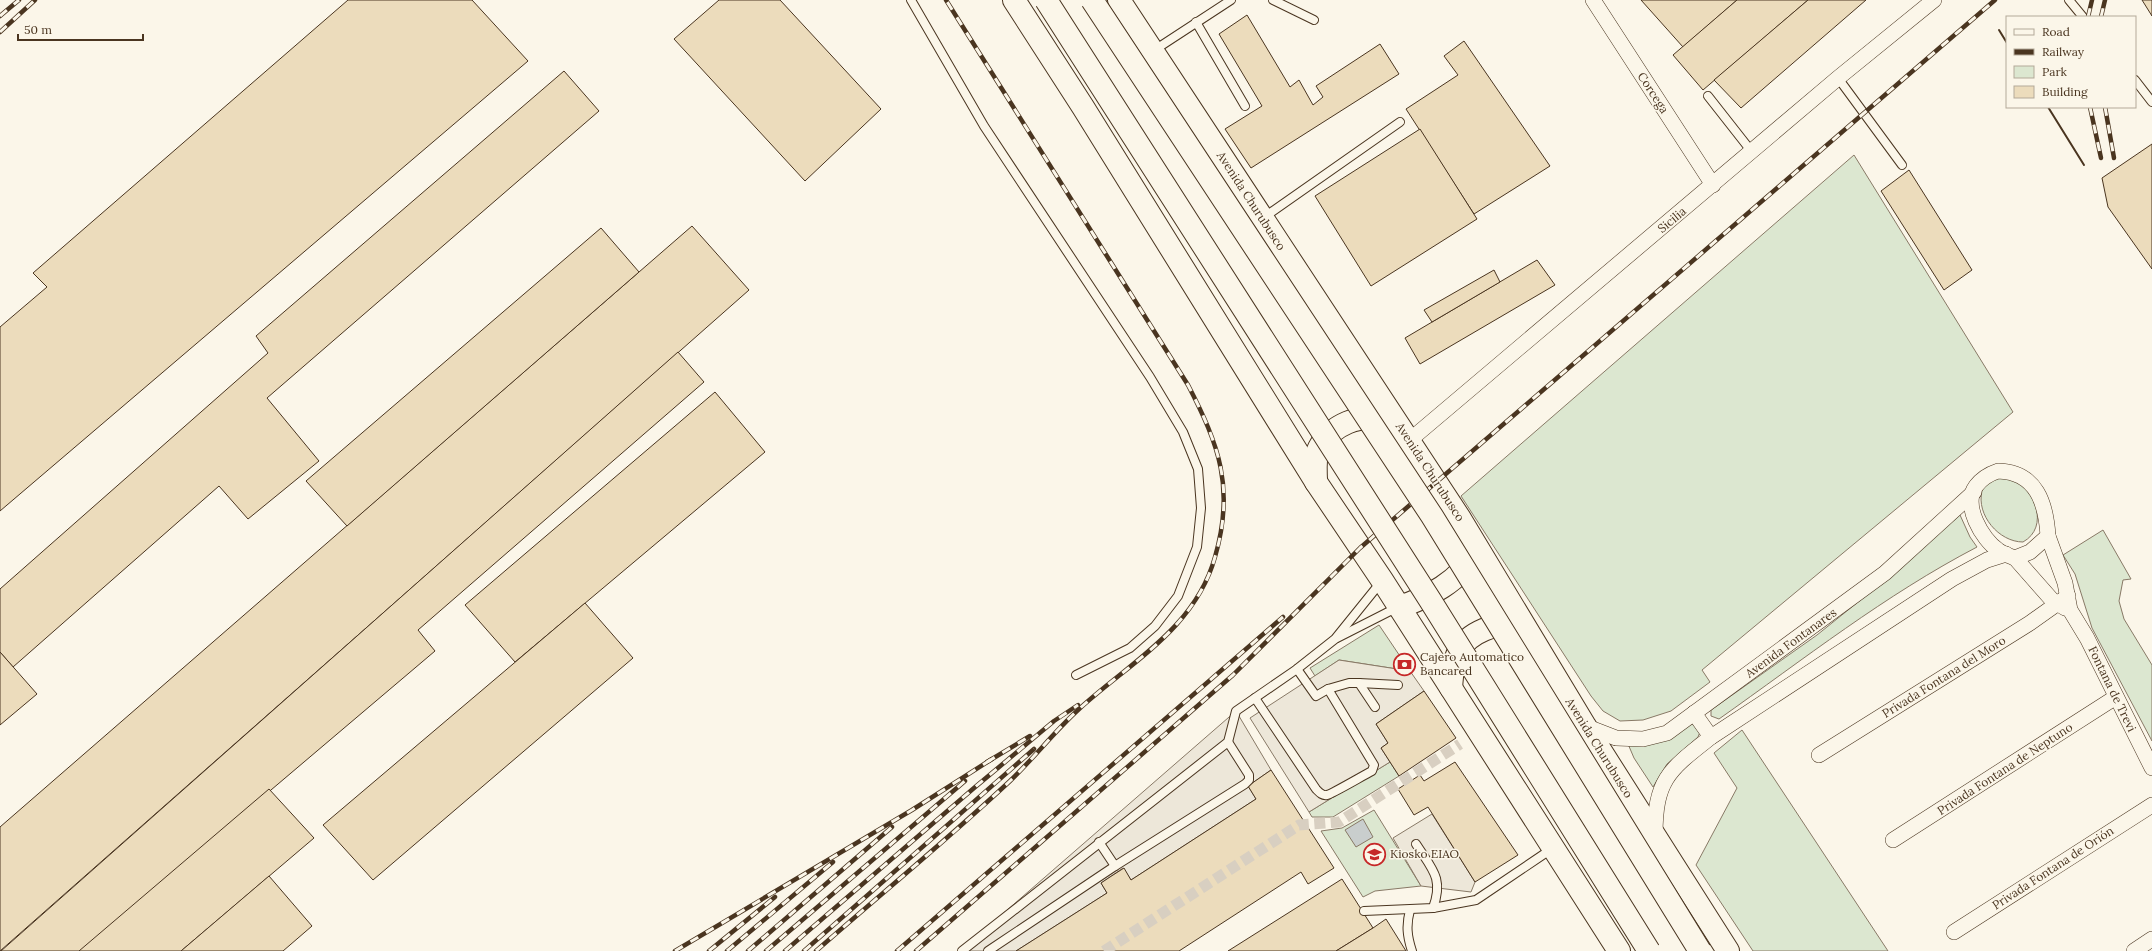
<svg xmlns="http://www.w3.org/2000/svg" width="2152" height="951" viewBox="0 0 2152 951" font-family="Lora,serif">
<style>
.green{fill:#dce7d0;stroke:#887966}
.parking{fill:#ede7d9;stroke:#887966}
.water{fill:#c9cecd;stroke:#887966}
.building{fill:#ecdcbc;stroke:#4a3520}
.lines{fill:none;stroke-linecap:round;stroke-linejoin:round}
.pedestrian-tunnel{stroke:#d8cfc1;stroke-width:11;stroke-dasharray:11 5.5;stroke-linecap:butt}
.service-casing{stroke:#4a3520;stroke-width:10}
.minor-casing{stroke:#4a3520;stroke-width:16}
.primary-casing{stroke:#4a3520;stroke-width:24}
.service{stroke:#fbf6e9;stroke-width:8}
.minor{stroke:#fbf6e9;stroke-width:15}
.primary{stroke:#fbf6e9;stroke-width:22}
.rail-casing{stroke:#4a3520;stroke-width:4.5}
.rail{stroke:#fbf6e9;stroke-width:3;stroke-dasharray:9;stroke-linecap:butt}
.trunk-bridge-casing{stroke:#4a3520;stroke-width:24;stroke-linecap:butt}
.trunk-bridge{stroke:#fbf6e9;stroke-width:22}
.wall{stroke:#4a3520;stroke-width:2}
.labels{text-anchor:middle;stroke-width:3;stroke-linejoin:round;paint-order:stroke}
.street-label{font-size:12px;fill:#4a3520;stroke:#fbf6e9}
.poi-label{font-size:12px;fill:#4a3520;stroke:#fbf6e9;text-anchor:start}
</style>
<rect width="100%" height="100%" fill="#fbf6e9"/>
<g class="green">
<polygon points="1854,155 2013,412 1702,670 1710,682 1671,711 1643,720 1620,721 1603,711 1591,696 1461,496"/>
<path d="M1990,477c6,0 16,-2 21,0 24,11 39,50 12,65 -24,0 -47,-27 -41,-51 1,-5 5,-10 8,-14z"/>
<path d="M1960,515l10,22 7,10c-92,48 -173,112 -258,172l-8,-3v-6l106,-75 46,-37z"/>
<polygon points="2103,530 2131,579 2123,580 2119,601 2124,619 2152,665 2152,741 2092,628 2075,574 2063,555"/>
<polygon points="1379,625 1410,671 1339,660 1315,676 1310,668"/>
<polygon points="1689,724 1693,724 1700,732 1698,737 1667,764 1653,787 1634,758 1628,744"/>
<polygon points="1742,730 1888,951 1753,951 1696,865 1737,788 1714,753"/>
<polygon points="1390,762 1399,776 1333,817 1312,817 1309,812"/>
<polygon points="1374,810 1421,886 1375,891 1363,897 1321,831 1342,828"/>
</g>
<g class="parking">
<polygon points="1339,660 1410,671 1424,691 1376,724 1388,743 1381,748 1390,762 1309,812 1250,718"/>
<polygon points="1236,711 1271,770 1248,786 1256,799 1131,880 1123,868 1101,883 1107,893 1016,951 960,951"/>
<polygon points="1432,814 1475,882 1471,892 1421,886 1393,838"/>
</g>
<polygon class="water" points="1363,819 1373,837 1356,847 1345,830"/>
<g class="building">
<polygon points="348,0 472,0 528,61 0,511 0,327 47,287 33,273"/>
<polygon points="719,0 780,0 881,109 805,181 674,39"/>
<polygon points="1641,0 1737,0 1683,47"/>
<polygon points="1737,0 1808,0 1703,90 1673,55"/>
<polygon points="1808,0 1866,0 1741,108 1714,80"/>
<polygon points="2142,0 2152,0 2152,16"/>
<polygon points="1247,15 1290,87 1299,80 1313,105 1323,97 1316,86 1380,44 1399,74 1251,168 1225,129 1262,106 1219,34"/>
<polygon points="1464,41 1550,166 1474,214 1406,109 1458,75 1444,56"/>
<polygon points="564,71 599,111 267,398 319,461 248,519 219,486 13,667 0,652 0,589 268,353 256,336"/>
<polygon points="1420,129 1477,219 1371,286 1315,196"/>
<polygon points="2152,144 2152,269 2108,207 2102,178"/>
<polygon points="1909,170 1972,270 1944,290 1881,191"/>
<polygon points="692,226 749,290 0,951 0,827"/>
<polygon points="601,228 639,272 347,526 306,481"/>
<polygon points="1537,260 1555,285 1420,364 1405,338"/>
<polygon points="1494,270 1500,282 1432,322 1424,310"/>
<polygon points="678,352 704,382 418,630 435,651 81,951 1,951"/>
<polygon points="715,392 765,452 515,662 465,605"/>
<polygon points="585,603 633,658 373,880 323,825"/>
<polygon points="0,652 37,694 0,725"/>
<polygon points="1407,658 1412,665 1403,671 1398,664"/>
<polygon points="1424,691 1456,738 1399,776 1381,748 1388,743 1376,724"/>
<polygon points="1455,762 1518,855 1475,882 1428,807 1414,815 1398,789 1420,775 1424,781"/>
<polygon points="1271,770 1334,868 1308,884 1301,872 1179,951 1016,951 1107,893 1101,883 1110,877 1124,868 1131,880 1256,799 1248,786"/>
<polygon points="269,789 314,838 181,951 79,951"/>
<polygon points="269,876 312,926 283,951 181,951"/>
<polygon points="1342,879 1373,928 1336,951 1228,951"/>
<polygon points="1386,919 1406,951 1336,951 1373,928"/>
</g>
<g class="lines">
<polyline class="pedestrian-tunnel" points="1104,951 1299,825 1339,822 1460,744"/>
<defs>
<g id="service">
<polyline points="911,0 984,126 1150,377 1183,432 1198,469 1201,508 1197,547 1178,596 1155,626 1130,648 1076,675"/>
<polyline points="1273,0 1314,20"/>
<polyline points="2069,0 2083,17"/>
<polyline points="1196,22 1245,106"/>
<polyline points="1153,51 1231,0"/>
<polyline points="1838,78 1902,165"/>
<polyline points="2135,80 2152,102"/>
<polyline points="1708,96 1752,152"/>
<polyline points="1263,218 1400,122"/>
<polyline points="1337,638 1398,607"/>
<polyline points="1359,683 1398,685"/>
<polyline points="1328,689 1349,683 1359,683 1375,707"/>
<path d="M1255,698l61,91c3,3 6,7 11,6 5,-1 37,-20 45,-24l2,-6 -46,-76 -12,7 -19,-27"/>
<polyline points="1099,842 1115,866"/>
<path d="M1416,844c16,25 28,34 17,64"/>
<path d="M1410,910c-4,15 -3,26 2,41"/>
<polyline points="1364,911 1433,908 1476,900 1553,848"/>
<polyline points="962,951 1228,742 1236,711 1297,669 1335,639 1381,582"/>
<polyline points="988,951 1115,866 1245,784 1249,780 1249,775 1228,742"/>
</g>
<g id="minor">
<polyline points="1593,0 1713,185"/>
<polyline points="1410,440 1838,78 1934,0"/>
<path d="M1998,471c39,1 48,33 50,65l-18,16 -15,6c-5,-2 -12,-4 -17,-8 -16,-11 -36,-45 -22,-64 6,-8 13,-12 22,-15z"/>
<polyline points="2048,536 2065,583 2070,610 2087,638 2152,768"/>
<polyline points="2015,558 2052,600 2065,608"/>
<polyline points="1694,713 1711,737"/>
<polyline points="1585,726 1616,738 1643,739 1667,733 1885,573 1974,492"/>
<polyline points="1819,755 2030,623 2068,596"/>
<path d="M1655,836c0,-57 14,-66 56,-99l241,-158 35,-19 19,-6"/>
<polyline points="1893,840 2116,697"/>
<polyline points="1954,932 2152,805"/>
<polyline points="2134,951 2152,939"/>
</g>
<g id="primary">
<polyline points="1014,0 1083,107 1316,482 1382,580 1619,951"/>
<polyline points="1119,0 1459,517 1585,726 1728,951"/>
<path d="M1316,482c0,-11 -2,-24 3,-34 12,-23 42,-36 67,-27"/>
<path d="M1399,607c28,-9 62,-26 75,-54"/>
<path d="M1451,688c1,-13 2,-26 8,-37 9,-18 39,-31 58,-24"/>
</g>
</defs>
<use href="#service" class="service-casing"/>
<use href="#minor" class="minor-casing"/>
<use href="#primary" class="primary-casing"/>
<use href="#service" class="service"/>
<use href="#minor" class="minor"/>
<use href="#primary" class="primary"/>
<defs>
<g id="rail">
<polyline points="0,16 19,0"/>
<polyline points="2088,17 2092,0"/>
<polyline points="2101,17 2105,0"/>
<polyline points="0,32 35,0"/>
<polyline points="2090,107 2101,158"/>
<polyline points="2105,107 2114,158"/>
<polyline points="987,762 1030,736"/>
<polyline points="675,951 912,810 992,759"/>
<polyline points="709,951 775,897"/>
<polyline points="727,951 833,862"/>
<polyline points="748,951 892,827"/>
<polyline points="766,951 965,781"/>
<polyline points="785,951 974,788 1054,721 1078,705"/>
<polyline points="804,951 1034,749"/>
<path d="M816,951c65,-57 132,-112 194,-170 24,-23 44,-49 68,-71 51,-47 117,-81 137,-153 20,-69 4,-112 -27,-172l-242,-385"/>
<polyline points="897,951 1283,617"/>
<polyline points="916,951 1233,675 1360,548 1995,0"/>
</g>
</defs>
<use href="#rail" class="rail-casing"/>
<use href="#rail" class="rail"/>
<defs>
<g id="trunk-bridge">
<polyline points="1046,0 1430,600 1649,951"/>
<polyline points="1092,0 1432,516 1700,951"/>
</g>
</defs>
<use href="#trunk-bridge" class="trunk-bridge-casing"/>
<use href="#trunk-bridge" class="trunk-bridge"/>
<g class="wall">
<polyline points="1999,30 2007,43"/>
<polyline points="2048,107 2084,165"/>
</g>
</g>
<defs>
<symbol id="bank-ring" viewBox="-11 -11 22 22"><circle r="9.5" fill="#fbf6e9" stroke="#c62828" stroke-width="1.5"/><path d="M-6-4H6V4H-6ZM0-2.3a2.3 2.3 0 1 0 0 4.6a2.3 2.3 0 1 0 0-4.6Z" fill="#c62828"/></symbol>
<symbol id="university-ring" viewBox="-11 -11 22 22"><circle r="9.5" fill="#fbf6e9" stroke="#c62828" stroke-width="1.5"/><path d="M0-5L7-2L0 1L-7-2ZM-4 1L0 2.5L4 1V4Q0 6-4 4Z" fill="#c62828"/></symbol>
</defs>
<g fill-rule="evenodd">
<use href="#bank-ring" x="1392" y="652" width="25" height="25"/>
<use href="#university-ring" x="1362" y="842" width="25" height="25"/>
</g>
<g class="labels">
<g class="street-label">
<text transform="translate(1653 93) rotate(57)" y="4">Corcega</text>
<text transform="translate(1251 201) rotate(57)" y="4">Avenida Churubusco</text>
<text transform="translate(1672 220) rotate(-40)" y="4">Sicilia</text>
<text transform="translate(1430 472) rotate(57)" y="4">Avenida Churubusco</text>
<text transform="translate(1791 643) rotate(-36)" y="4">Avenida Fontanares</text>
<text transform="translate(1944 677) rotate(-32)" y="4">Privada Fontana del Moro</text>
<text transform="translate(2112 689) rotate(64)" y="4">Fontana de Trevi</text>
<text transform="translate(1599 748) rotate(58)" y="4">Avenida Churubusco</text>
<text transform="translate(2005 769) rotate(-33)" y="4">Privada Fontana de Neptuno</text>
<text transform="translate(2053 868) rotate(-33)" y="4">Privada Fontana de Orión</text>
</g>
<g class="poi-label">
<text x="1420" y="661">Cajero Automatico<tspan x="1420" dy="14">Bancared</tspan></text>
<text x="1390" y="858">Kiosko EIAO</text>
</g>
</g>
<rect x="2006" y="16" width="130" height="92" fill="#fbf6e9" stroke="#b4a999"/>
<rect x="2014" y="29" width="20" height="6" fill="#fbf6e9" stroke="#b4a999"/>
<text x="2042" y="36" font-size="12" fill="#4a3520">Road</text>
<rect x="2014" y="49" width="20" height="6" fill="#4a3520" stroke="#b4a999"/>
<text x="2042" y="56" font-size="12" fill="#4a3520">Railway</text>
<rect x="2014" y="66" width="20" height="12" fill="#dce7d0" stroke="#b4a999"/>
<text x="2042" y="76" font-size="12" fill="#4a3520">Park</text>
<rect x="2014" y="86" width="20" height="12" fill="#ecdcbc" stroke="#b4a999"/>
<text x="2042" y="96" font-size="12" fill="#4a3520">Building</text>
<path d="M18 34v6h125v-6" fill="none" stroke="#4a3520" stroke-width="2"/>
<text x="24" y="34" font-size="12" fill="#4a3520" stroke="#fbf6e9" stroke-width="3" paint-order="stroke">50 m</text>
</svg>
